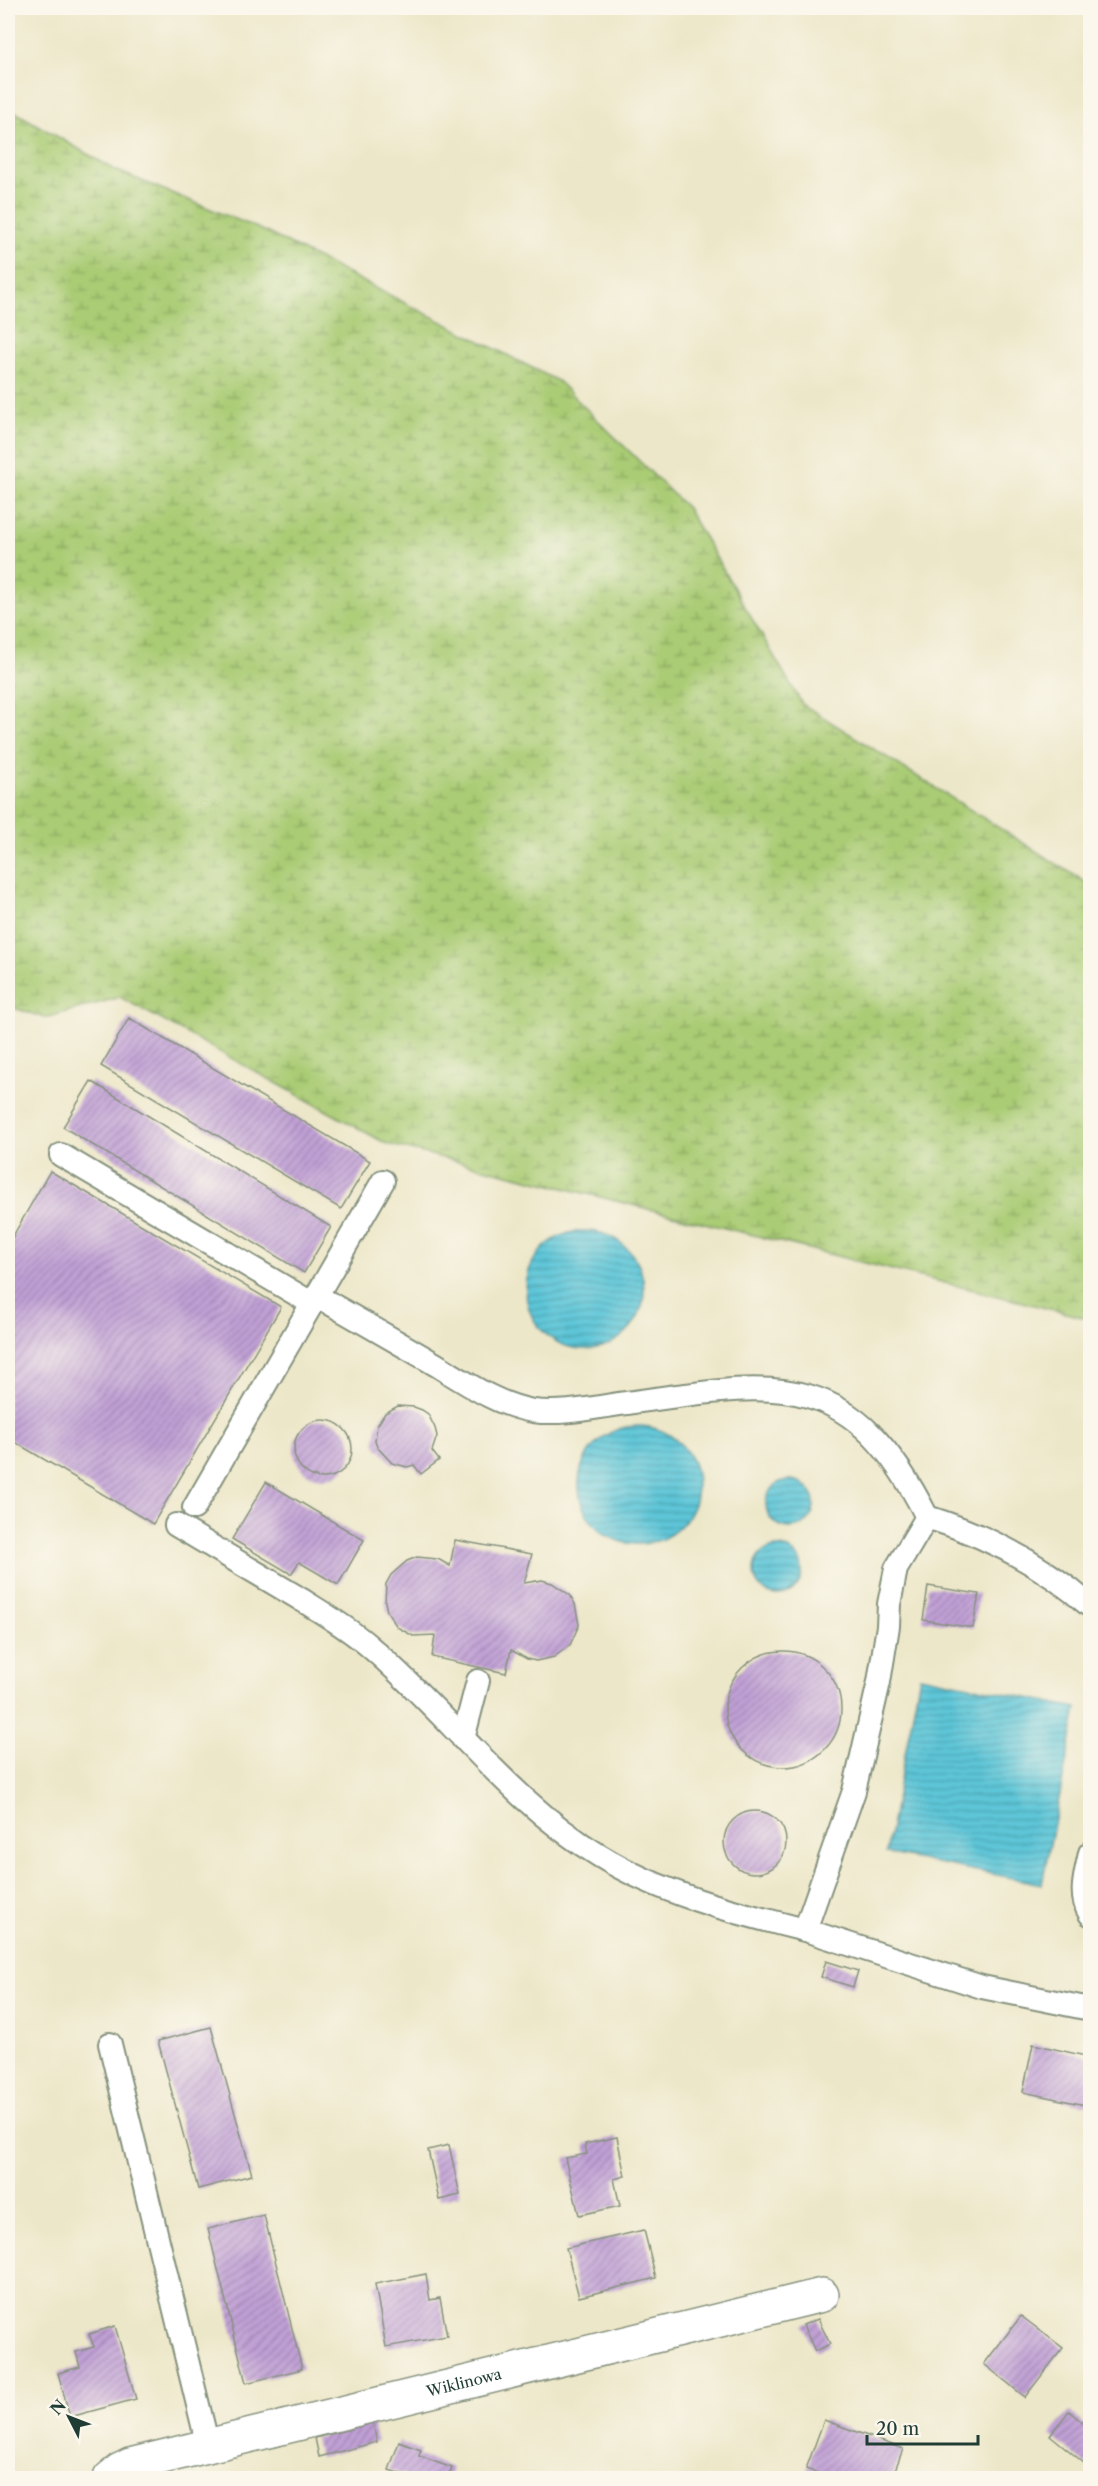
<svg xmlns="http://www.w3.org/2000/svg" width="1098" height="2486" viewBox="0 0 1098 2486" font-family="'Libre Caslon Text',serif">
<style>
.wetland{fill:url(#wetland-marsh);stroke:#648454;stroke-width:1.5}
.water{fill:url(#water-rules);stroke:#3e8286;stroke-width:1.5}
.building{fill:url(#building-hatch)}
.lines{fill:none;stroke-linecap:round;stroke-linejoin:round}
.service-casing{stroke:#86927e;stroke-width:26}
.minor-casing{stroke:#86927e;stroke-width:36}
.service{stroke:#fff;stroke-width:22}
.minor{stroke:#fff;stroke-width:33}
.labels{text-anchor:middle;stroke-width:4.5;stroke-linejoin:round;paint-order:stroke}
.street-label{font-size:15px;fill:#1f3d34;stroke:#fbf7ec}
</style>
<defs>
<pattern id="wetland-marsh" width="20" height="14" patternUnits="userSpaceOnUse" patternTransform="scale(1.5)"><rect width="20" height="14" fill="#aacc75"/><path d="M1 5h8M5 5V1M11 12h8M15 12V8" fill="none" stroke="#8aa761"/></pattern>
<pattern id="water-rules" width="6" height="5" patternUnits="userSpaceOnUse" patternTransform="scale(1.5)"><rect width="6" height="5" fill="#5dc6d8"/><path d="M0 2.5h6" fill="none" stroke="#4ca2b0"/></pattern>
<pattern id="building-hatch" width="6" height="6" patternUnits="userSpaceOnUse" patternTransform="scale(1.5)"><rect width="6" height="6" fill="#c1a0d6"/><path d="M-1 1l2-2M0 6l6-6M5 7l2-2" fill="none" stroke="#9c84ae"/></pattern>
</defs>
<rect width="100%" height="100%" fill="#fbf7ec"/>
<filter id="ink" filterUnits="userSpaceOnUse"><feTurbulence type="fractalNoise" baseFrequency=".0167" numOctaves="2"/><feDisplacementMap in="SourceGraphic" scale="12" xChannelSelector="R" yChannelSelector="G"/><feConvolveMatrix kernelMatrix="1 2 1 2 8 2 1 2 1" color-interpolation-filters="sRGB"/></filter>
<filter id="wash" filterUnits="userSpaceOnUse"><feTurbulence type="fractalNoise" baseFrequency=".008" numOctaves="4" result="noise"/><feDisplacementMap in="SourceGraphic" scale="24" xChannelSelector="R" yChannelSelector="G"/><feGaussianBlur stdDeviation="1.35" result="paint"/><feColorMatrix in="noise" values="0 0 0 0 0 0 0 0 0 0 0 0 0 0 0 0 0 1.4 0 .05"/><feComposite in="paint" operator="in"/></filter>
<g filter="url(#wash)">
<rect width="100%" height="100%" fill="#ede7c9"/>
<polygon class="wetland" points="8,108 115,170 262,230 558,381 687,508 802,704 1090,885 1090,1319 387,1144 120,997 45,1018 8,1006"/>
<g class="water">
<circle cx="585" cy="1290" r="59"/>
<circle cx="638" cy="1485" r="59"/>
<circle cx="790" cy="1504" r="24"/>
<circle cx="778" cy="1571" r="24"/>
<polygon points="920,1676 1077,1708 1042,1884 886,1853"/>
</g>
<g id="blocks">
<g class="building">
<polygon points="129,1018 370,1161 341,1209 101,1066"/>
<polygon points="91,1081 331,1227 304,1273 63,1127"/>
<polygon points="50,1171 281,1307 153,1524 8,1438 8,1245"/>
<polygon points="398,1406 414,1407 422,1410 428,1414 435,1428 437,1436 432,1451 439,1460 421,1474 414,1465 407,1467 392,1463 377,1447 375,1440 377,1426 385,1413"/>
<circle cx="323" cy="1449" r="29"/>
<polygon points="266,1482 364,1540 338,1585 299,1562 291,1574 232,1539"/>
<polygon points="455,1540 532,1554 524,1583 542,1580 552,1583 570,1595 575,1604 579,1625 570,1645 554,1657 536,1661 527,1659 511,1650 506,1673 432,1657 435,1635 413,1636 397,1627 387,1611 385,1602 386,1584 391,1575 407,1561 417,1557 438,1559 450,1566"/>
<polygon points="928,1586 979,1594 973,1628 923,1620"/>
<circle cx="783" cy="1709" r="58"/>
<circle cx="755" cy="1842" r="31"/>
<polygon points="826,1961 858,1971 853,1987 821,1977"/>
<polygon points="211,2027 252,2175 198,2189 158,2041"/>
<polygon points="1033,2044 1090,2057 1090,2106 1023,2092"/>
<polygon points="617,2137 625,2176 614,2179 620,2206 579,2215 565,2158 587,2154 585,2144"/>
<polygon points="449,2145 460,2195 439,2200 428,2150"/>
<polygon points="264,2215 302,2369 246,2383 208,2229"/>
<polygon points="644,2230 656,2278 579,2297 566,2248"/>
<polygon points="426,2274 430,2300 440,2298 447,2336 386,2347 375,2284"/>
<polygon points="1021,2316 1063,2348 1025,2397 984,2364"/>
<polygon points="818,2319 830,2344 815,2351 803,2325"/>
<polygon points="115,2326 136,2399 70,2417 58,2373 80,2367 76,2352 94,2347 89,2334"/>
<polygon points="1069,2411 1090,2429 1090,2468 1050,2435"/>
<polygon points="824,2420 903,2449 892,2478 832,2478 806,2469"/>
<polygon points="373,2423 377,2442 319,2457 315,2438"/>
<polygon points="399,2442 421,2450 419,2456 452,2468 448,2478 413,2478 389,2470"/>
</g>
</g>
</g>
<g filter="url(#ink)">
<use href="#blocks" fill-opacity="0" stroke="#86927e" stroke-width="1.5"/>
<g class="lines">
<defs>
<g id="service">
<polyline points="61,1155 313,1304"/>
<path d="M317,1296c40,23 79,45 118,68 30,18 62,41 98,47 31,4 63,-4 94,-8 148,-21 223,-39 300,114 61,19 115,47 163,89"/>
<polyline points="194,1508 383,1181"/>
<path d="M176,1525c40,24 81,48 121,72 24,15 50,30 72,49 79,67 141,156 231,210 64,39 134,56 205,74l49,-139 25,-109 9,-56 1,-22 7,-35 31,-52"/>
<polyline points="463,1739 478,1681"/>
<path d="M1090,1853c-4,21 -12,42 0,61"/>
<polyline points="805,1930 982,1987 1090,2009"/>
<polyline points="110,2044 208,2446"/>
</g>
<g id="minor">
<path id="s1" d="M110,2478l10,-8 10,-5 692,-170"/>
</g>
</defs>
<use href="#service" class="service-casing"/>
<use href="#minor" class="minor-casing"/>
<use href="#service" class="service"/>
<use href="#minor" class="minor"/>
</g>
</g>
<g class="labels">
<g class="street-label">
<text dy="5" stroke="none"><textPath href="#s1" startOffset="368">Wiklinowa</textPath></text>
</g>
</g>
<rect width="1098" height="2486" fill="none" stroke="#fbf7ec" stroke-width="30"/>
<g transform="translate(69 2417) rotate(312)" stroke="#fbf7ec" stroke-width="4.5" paint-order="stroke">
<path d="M0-4.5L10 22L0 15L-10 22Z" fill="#1f3d34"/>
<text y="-9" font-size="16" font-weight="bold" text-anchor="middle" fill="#1f3d34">N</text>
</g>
<path d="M867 2435v9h111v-9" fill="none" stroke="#1f3d34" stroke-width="3"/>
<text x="876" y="2435" font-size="18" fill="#1f3d34" stroke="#fbf7ec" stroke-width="4.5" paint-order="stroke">20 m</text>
</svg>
